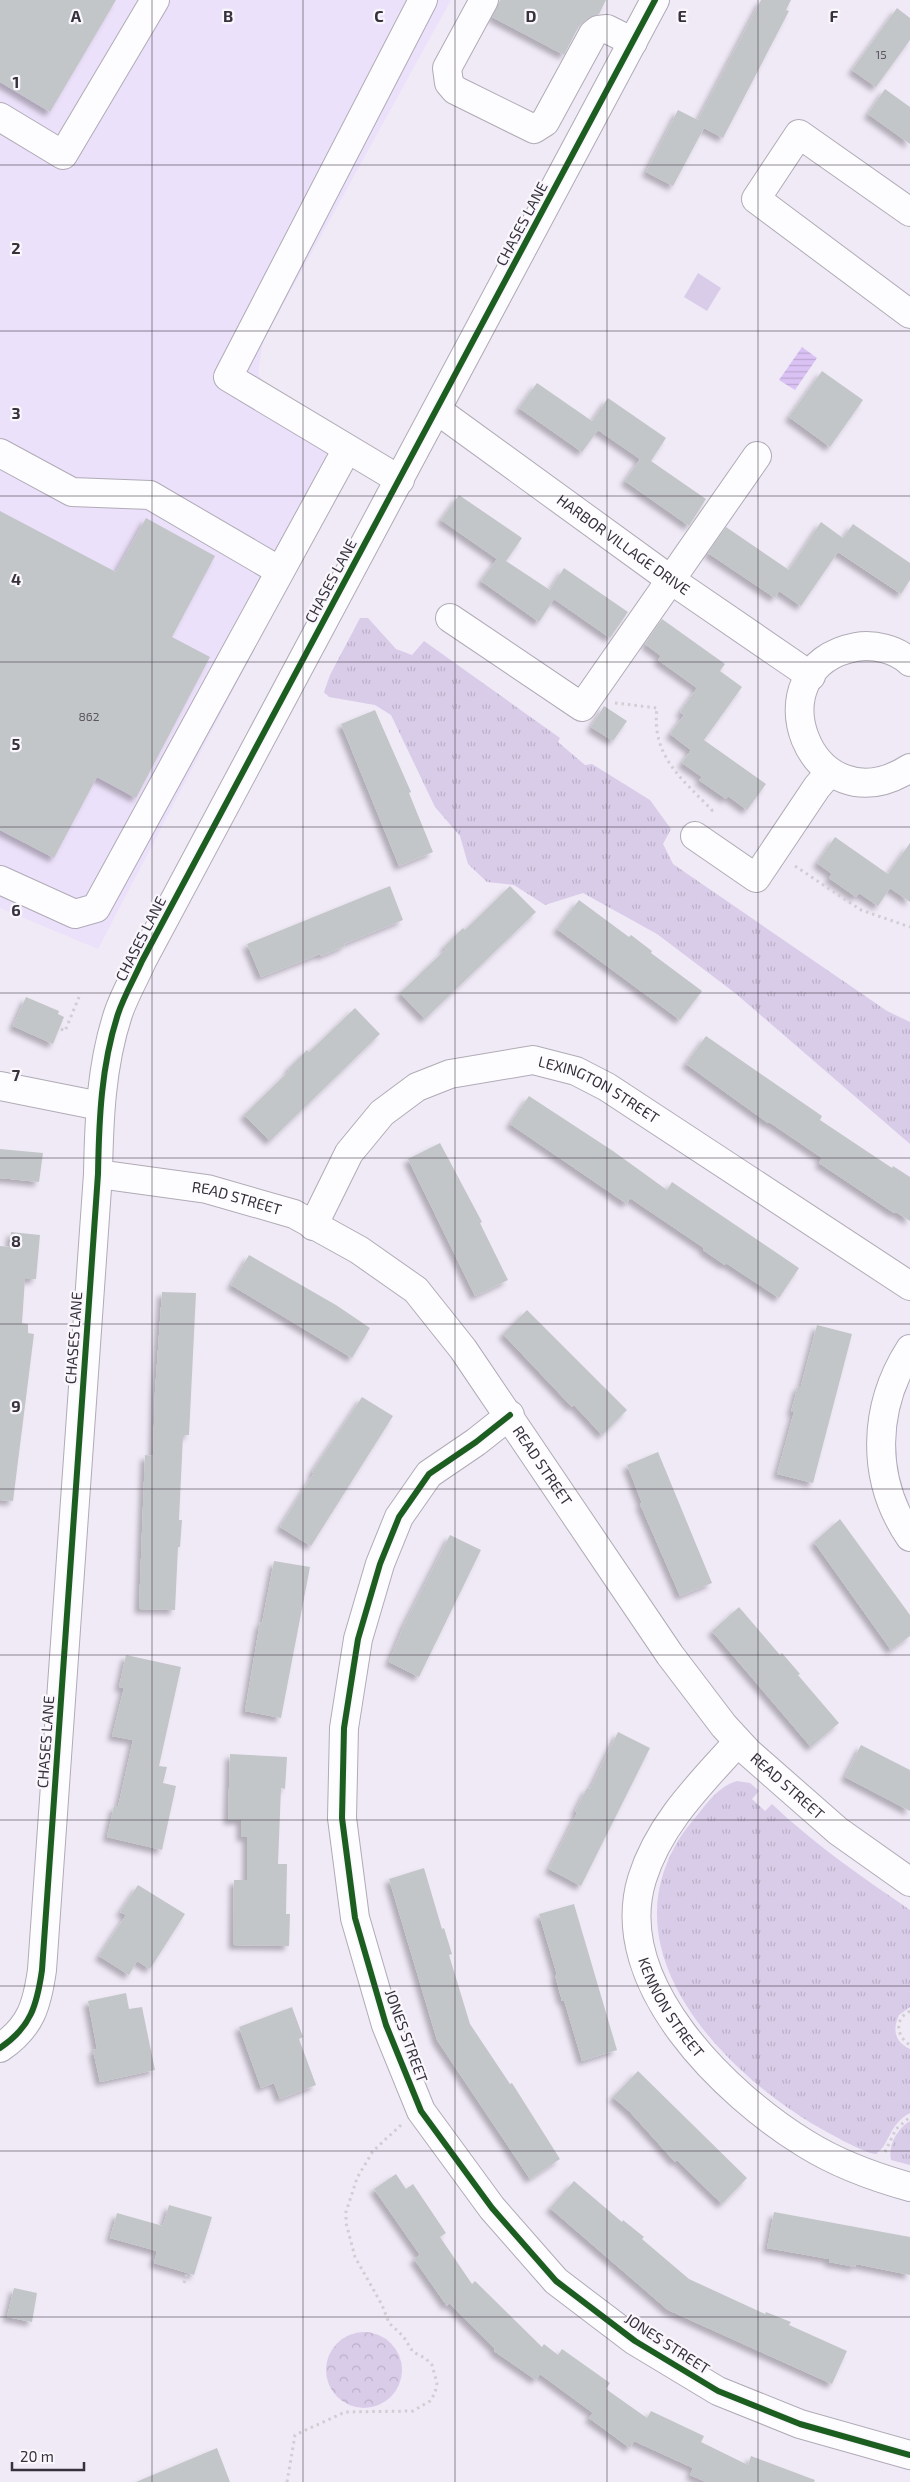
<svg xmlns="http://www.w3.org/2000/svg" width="910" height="2482" viewBox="0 0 910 2482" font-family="'Exo 2',sans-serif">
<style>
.built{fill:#ece1fa}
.grass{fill:url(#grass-tufts)}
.park{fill:url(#park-crowns)}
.pitch{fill:#d9cce8}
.water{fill:url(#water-rules)}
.building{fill:#c3c6c9;filter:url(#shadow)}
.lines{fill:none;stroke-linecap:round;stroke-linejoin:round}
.minor-casing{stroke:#b0abb6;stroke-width:30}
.path{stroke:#d0cdd3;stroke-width:3;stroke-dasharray:2.5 4;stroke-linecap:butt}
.minor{stroke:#fdfcfe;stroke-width:28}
.cycleway-casing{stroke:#f9f6fc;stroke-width:9}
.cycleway{stroke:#1b5e20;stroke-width:6}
.grid{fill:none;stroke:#36313c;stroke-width:1;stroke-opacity:0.55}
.labels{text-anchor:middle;stroke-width:4.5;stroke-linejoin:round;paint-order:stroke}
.number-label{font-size:12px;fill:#59565f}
.street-label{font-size:15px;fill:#36313c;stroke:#f9f6fc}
.grid-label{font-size:16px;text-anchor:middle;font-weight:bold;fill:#36313c;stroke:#f9f6fc;stroke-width:4.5;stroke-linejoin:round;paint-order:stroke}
</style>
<defs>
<pattern id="grass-tufts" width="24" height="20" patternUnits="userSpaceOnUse" patternTransform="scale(1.25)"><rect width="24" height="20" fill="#d9cce8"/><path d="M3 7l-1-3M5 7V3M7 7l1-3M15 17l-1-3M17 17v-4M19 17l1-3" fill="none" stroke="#bbb0c8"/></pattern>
<pattern id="park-crowns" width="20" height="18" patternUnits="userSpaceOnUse" patternTransform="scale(1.25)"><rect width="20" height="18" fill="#d9cce8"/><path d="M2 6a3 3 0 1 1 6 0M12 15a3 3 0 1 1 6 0" fill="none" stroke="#bbb0c8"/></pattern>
<pattern id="water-rules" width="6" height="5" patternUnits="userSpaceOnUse" patternTransform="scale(1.25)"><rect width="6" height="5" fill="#dac3f4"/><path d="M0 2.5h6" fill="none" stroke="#bca8d2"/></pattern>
<filter id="shadow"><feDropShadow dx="-4.5" dy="4.5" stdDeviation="2.5" flood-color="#0004"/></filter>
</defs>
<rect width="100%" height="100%" fill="#f0eaf7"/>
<polygon class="built" points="0,0 451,0 263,341 258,374 275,397 360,447 98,949 0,908"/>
<g class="grass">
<polygon points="360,618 368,618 396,649 412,655 424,641 560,738 558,742 585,765 592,764 650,800 671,829 663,844 673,864 887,1011 910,1022 910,1144 735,993 657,934 583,893 545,905 514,885 487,882 468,864 460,836 435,807 391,715 375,705 329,697 324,692 330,675"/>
<path d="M737,1781l13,2 9,8 -7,8 13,12 7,-7c42,40 90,73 138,106v97l-11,8c-7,15 -4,27 11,34v64c-22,12 -19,30 -34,41 -13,-1 -51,-23 -65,-31 -79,-48 -180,-147 -148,-249 6,-18 15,-36 27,-50 13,-15 27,-38 47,-43z"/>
<path d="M910,2121v44l-19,-5c-3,-15 6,-31 19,-39z"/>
</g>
<circle class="park" cx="364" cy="2370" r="38"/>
<polygon class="pitch" points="698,273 721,288 707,311 684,297"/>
<polygon class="water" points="802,347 817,358 795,390 779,380"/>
<g class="building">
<polygon points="0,0 116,0 50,112 0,82"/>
<polygon points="500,0 606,0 599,14 588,18 579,26 564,55 492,17"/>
<polygon points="761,0 791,0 786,10 789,11 723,138 704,128 673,186 646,172 678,110 698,120"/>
<polygon points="897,8 910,18 910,40 876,87 852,70"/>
<polygon points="885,89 910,107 910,144 868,114"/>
<polygon points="822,371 863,400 830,447 789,417"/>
<polygon points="537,383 592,421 608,398 666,438 651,461 706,499 689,526 625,481 640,459 598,430 582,452 519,408"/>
<polygon points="459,495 522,538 506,561 550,590 564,568 628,612 610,638 554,599 539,622 481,581 497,559 441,520"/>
<polygon points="0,511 116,572 146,518 215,556 172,637 210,657 136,798 97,777 54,858 0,830"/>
<polygon points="821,522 843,538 853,524 910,563 910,580 901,594 838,552 801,606 779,591 775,598 708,553 726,527 789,570"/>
<polygon points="662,619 725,664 720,671 742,687 704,740 766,784 747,810 728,796 726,799 699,780 702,777 682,763 691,750 670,734 684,715 680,712 697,688 658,660 661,656 645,644"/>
<polygon points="604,706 627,721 613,741 591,727"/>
<polygon points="375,710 411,792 409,793 433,852 399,866 341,724"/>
<polygon points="835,837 888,874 910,843 910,902 890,888 878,906 859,893 856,897 829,878 832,874 817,863"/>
<polygon points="390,886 403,920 344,944 345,946 321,956 320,954 261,977 247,944"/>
<polygon points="510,886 536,912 425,1019 400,993 446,949 444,947 463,928 465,930"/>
<polygon points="579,900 629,937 631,935 652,951 651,953 702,991 680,1020 557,929"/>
<polygon points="26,997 59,1011 58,1014 64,1017 53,1044 13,1026"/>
<polygon points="355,1008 380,1034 270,1141 244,1115 290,1070 288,1069 307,1050 309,1052"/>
<polygon points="706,1036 822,1116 820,1120 892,1168 893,1166 910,1177 910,1221 896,1212 894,1213 819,1163 822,1158 769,1122 768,1123 686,1064"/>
<polygon points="529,1096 613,1151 667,1190 672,1182 799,1268 779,1298 726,1263 725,1265 703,1250 704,1248 630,1198 627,1204 510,1124"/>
<polygon points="440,1143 482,1222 480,1223 508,1280 475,1296 408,1159"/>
<polygon points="0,1149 43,1153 39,1182 0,1178"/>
<polygon points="11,1232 40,1235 36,1279 25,1279 22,1323 28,1324 28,1333 34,1334 13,1501 0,1500 0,1246 10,1247"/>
<polygon points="249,1255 336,1305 370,1328 352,1358 231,1285"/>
<polygon points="162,1292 196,1293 189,1435 183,1435 179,1520 182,1520 180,1547 178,1547 175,1610 139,1609 145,1455 153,1456 155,1392"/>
<polygon points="527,1310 627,1410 602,1435 574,1405 572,1407 503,1334"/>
<polygon points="817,1325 852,1334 813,1483 777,1474 794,1412 791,1412 798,1386 801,1386"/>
<polygon points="362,1397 393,1416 311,1546 280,1527 314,1473 312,1472"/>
<polygon points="658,1452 712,1583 680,1596 640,1504 642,1503 627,1465"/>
<polygon points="840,1519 910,1615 910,1636 891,1650 814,1542"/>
<polygon points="450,1535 481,1550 419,1677 389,1662 404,1625"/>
<polygon points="274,1561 310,1567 281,1718 245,1711 260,1622 262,1623"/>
<polygon points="739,1607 780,1655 782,1653 800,1674 798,1675 839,1723 811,1747 712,1631"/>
<polygon points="126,1655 181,1667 159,1766 167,1767 163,1783 176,1786 162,1850 107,1837 114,1806 118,1807 133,1740 112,1736 124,1688 119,1687"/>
<polygon points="618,1732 650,1748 581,1886 549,1869 577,1813 575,1811 587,1788 590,1789"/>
<polygon points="861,1745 910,1770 910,1811 845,1777"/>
<polygon points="230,1754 287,1757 285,1789 281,1788 278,1864 287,1864 286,1914 290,1914 289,1946 233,1945 234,1880 247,1880 247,1837 241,1837 241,1820 228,1820"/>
<polygon points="424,1868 442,1929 444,1928 452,1954 449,1955 470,2024 510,2084 512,2083 560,2159 530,2179 437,2040 389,1879"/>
<polygon points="138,1885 185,1914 150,1969 137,1961 129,1975 99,1956 126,1915 120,1912"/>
<polygon points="574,1904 617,2050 582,2061 564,2000 562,2001 555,1975 557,1975 539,1914"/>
<polygon points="126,1993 129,2009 142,2007 155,2070 100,2082 93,2050 97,2049 88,2001"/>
<polygon points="292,2007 303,2037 299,2039 316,2085 280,2099 274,2083 261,2088 239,2027"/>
<polygon points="638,2071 747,2178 722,2204 677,2160 675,2162 630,2112 613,2097"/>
<polygon points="396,2174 406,2189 413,2184 446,2233 440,2237 472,2284 475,2281 542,2347 544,2344 558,2355 562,2349 610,2383 606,2389 647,2418 651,2411 704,2436 701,2442 748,2465 751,2456 815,2480 814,2482 706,2482 690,2475 693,2468 634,2441 630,2448 589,2418 593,2413 540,2374 536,2380 494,2351 495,2349 449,2303 447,2306 414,2259 420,2255 374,2189"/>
<polygon points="574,2181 622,2222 623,2220 644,2237 642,2239 689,2279 765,2314 766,2312 791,2322 789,2325 847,2351 832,2384 668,2310 550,2208"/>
<polygon points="169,2205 212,2217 194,2275 154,2263 157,2251 110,2238 117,2213 163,2226"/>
<polygon points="774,2212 910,2237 910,2275 856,2264 855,2267 829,2262 829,2259 767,2248"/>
<polygon points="14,2288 37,2293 32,2322 7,2317"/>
<polygon points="217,2448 230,2482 136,2482"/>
</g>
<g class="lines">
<defs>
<g id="minor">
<polyline points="484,0 447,68 449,83 455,90 534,129 545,122 593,34 598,30 607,29 633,42"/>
<polyline points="0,117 63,155 155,0"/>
<polyline points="910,212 799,134 756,199 910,314"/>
<path id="s1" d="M437,410l234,170 140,96"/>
<polyline points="0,453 72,492 150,495 280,571"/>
<polyline points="400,480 228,377 423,0"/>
<polyline points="450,618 582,707 757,456"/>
<path d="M910,662c-14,-13 -36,-18 -54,-15 -107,20 -46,185 54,121"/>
<polyline points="695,836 756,878 817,787 830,772"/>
<polyline points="0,880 75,914 96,908 347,449"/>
<polyline points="0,1086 100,1106"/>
<path id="s2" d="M98,1174l109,15 87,25 65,36 57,40 47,59 207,306 54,71 24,26 90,79 72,51"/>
<path id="s3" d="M313,1226l36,-73 33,-40 35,-26 33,-13 83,-14 43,11 31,16 303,199"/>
<path d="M910,1349c-37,58 -40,129 0,188"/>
<polyline points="510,1415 476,1442 429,1474 399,1517 380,1564 358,1639 344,1728 342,1818 355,1918 386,2025 421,2111 492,2208 556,2281 635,2341 718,2391 800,2424 910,2455"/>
<path id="s4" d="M738,1742c-38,42 -79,82 -96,137 -32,105 84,216 164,265 32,20 68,33 104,43"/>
<path d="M0,2048c31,-21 37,-43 42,-78l56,-796c1,-54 3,-108 20,-160 6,-18 16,-35 24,-53l513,-961"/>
</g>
</defs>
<use href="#minor" class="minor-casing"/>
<g class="path">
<path d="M615,703l42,5c-6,48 25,71 55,102l-3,4"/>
<polyline points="795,866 861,910 910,927"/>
<polyline points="61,1029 65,1031 79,997"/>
<path d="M910,2011c-16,8 -14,25 0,34"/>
<polyline points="885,2152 896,2129 910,2117"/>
<polyline points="184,2283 187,2273"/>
<polyline points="287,2482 295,2435 345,2412 413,2411 430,2401 435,2393 437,2383 432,2365 425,2358 413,2352 403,2336 389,2323 382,2305 355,2257 346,2223 346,2212 357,2178 373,2151 401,2125"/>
</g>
<use href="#minor" class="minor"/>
<defs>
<g id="cycleway">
<polyline points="510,1415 476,1442 429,1474 399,1517 380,1564 358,1639 344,1728 342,1818 355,1918 386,2025 421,2111 492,2208 556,2281 635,2341 718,2391 800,2424 910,2455"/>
<path d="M0,2048c31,-21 37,-43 42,-78l56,-796c1,-54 3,-108 20,-160 6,-18 16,-35 24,-53l513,-961"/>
</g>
</defs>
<use href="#cycleway" class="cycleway-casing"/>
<use href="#cycleway" class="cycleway"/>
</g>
<path class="grid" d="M152,0v2482M303,0v2482M455,0v2482M607,0v2482M758,0v2482M0,165h910M0,331h910M0,496h910M0,662h910M0,827h910M0,993h910M0,1158h910M0,1324h910M0,1489h910M0,1655h910M0,1820h910M0,1986h910M0,2151h910M0,2317h910"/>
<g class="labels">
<g class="number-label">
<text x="881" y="59">15</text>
<text x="89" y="721">862</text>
</g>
<g class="street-label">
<text transform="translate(522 224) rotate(-62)" y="5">CHASES LANE</text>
<text dy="5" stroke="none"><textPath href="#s1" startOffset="230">HARBOR VILLAGE DRIVE</textPath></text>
<text transform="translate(331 581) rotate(-62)" y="5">CHASES LANE</text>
<text transform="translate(141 939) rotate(-63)" y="5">CHASES LANE</text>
<text dy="5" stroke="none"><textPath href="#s3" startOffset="369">LEXINGTON STREET</textPath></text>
<text dy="5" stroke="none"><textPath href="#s2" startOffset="141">READ STREET</textPath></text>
<text transform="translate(74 1338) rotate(-86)" y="5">CHASES LANE</text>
<text dy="5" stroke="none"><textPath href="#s2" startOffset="561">READ STREET</textPath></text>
<text transform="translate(46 1742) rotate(-86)" y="5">CHASES LANE</text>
<text dy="5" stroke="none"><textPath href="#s2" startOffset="966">READ STREET</textPath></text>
<text dy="5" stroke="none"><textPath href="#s4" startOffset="306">KENNON STREET</textPath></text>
<text transform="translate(406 2036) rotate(70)" y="5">JONES STREET</text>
<text transform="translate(667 2344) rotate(33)" y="5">JONES STREET</text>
</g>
</g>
<g class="grid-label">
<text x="76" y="22">A</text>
<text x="228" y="22">B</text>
<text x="379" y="22">C</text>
<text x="531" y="22">D</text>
<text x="682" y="22">E</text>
<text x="834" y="22">F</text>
<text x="16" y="88">1</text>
<text x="16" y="254">2</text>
<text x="16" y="419">3</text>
<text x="16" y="585">4</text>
<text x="16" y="750">5</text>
<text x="16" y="916">6</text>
<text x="16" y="1081">7</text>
<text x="16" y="1247">8</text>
<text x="16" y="1412">9</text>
</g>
<path d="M12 2462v8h72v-8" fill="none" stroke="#36313c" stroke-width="2.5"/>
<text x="20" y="2462" font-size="15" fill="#36313c" stroke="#f9f6fc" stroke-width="4" paint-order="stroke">20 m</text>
</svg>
